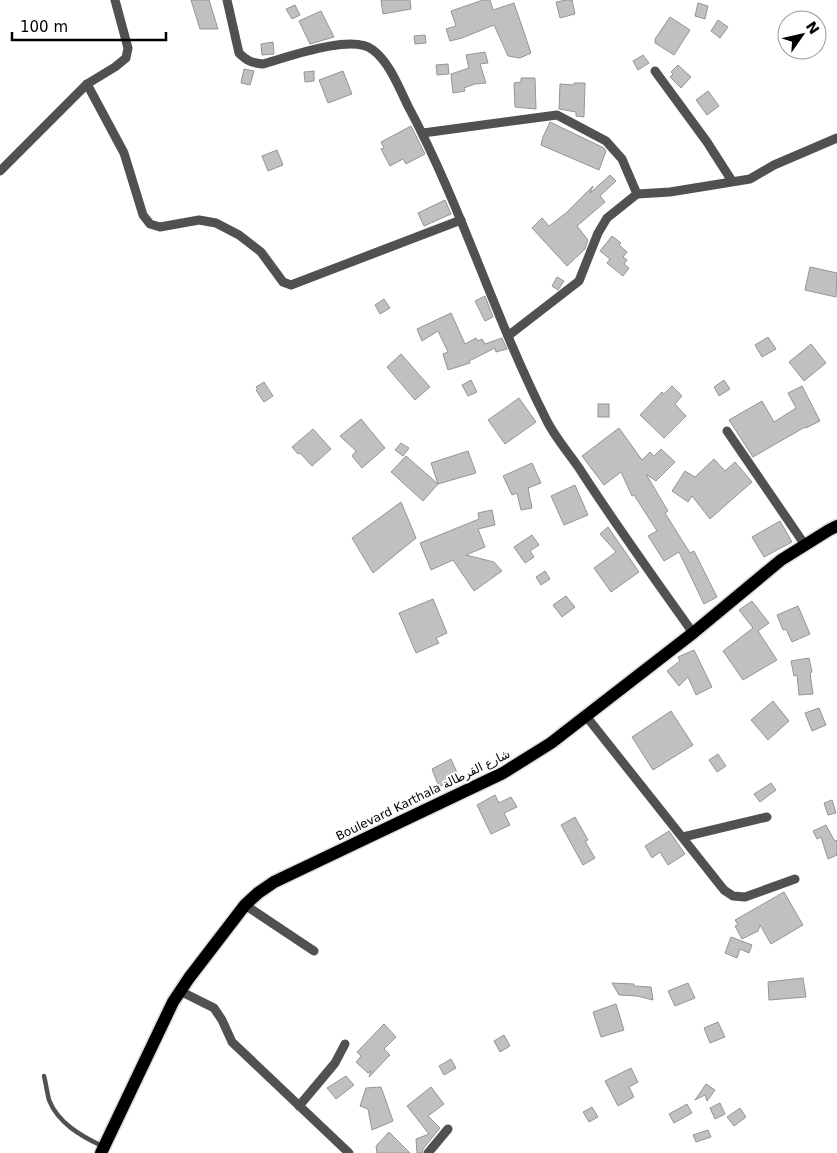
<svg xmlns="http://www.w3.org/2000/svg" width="837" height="1153" viewBox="0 0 837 1153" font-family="'DejaVu Sans',Vazirmatn,sans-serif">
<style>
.building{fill:#c0c0c0;stroke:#959595}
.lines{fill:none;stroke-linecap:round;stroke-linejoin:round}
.primary-casing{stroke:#dbdbdb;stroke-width:15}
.service{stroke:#515151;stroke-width:4.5}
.minor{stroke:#515151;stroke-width:9}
.primary{stroke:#000;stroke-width:12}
.labels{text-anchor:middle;stroke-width:4;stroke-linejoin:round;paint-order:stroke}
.street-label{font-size:12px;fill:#000;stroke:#fff}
</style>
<rect width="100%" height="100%" fill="#fff"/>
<g class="building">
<polygon points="191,0 209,0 218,29 200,29"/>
<polygon points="381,0 410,0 411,9 383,14"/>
<polygon points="483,0 490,0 493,10 514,3 531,53 520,58 508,56 494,25 462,38 450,41 446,29 456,26 451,11"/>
<polygon points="566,0 572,0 575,14 560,18 556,2"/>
<polygon points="698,3 708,6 705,19 695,16"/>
<polygon points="295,5 300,15 292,19 286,9"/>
<polygon points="321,11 334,37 310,44 299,21"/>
<polygon points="670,17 690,30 674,55 655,43 655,39"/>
<polygon points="718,20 728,27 720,38 711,31"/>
<polygon points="425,35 426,43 415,44 414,36"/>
<polygon points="273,42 274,54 262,55 261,44"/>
<polygon points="485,52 488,63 480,64 486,83 475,84 464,88 465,91 453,93 451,74 469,68 466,55"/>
<polygon points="643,55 649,63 638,70 633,61"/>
<polygon points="448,64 449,74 437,75 436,65"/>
<polygon points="678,65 691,77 681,88 670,77 673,74 671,72"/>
<polygon points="244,69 254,71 250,85 241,83"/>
<polygon points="314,71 314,81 305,82 304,72"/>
<polygon points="343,71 352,94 328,103 319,80"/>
<polygon points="521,78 535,78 536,109 515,107 514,83 521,82"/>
<polygon points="574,83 585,83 584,117 576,116 576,112 559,109 560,84 574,85"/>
<polygon points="708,91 719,106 707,115 696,100"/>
<polygon points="550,122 604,148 606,151 599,170 541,145 543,137"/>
<polygon points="411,126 425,154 406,164 403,159 390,166 381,149 384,148 381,142"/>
<polygon points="277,150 283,165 268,171 262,156"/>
<polygon points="610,175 616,181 600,196 605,202 577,226 588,240 585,249 567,266 532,228 542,218 549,226 566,213 593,186 590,193"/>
<polygon points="445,200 451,214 424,226 418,213"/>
<polygon points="612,236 621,243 619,245 627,252 623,257 627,260 624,264 629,268 623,276 607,263 610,259 600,251"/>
<polygon points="810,267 837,273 836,297 805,290"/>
<polygon points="557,277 564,281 558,290 552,286"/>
<polygon points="485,296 493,317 485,321 475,301"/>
<polygon points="384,299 390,308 380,314 375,305"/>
<polygon points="451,313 465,344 476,338 478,341 482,339 485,344 502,338 507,349 496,352 495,348 469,361 470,363 448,370 443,354 448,352 438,331 422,341 417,329"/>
<polygon points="768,337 776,349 762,357 755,345"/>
<polygon points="811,344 826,363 804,381 789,362"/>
<polygon points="401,354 430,387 415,400 387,367"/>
<polygon points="471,380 477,392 468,396 462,385"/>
<polygon points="724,380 730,389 719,396 714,387"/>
<polygon points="264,382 273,396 264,402 256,390 258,389 256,387"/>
<polygon points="672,386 682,396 675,404 686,416 664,438 640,415 662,392 664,394"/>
<polygon points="802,386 820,421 806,428 805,427 753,457 729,420 762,401 774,422 796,408 788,393"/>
<polygon points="519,398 536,422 505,444 488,420"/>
<rect x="598" y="404" width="11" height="13"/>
<polygon points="361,419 385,448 362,468 352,456 356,451 340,436"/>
<polygon points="619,428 642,460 650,452 654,456 661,449 675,462 656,481 646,474 668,511 665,513 690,553 694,551 717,597 704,604 679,552 664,561 648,536 657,531 634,495 632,496 621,472 604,485 582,456"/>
<polygon points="313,429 331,449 312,466 300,453 298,454 292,447"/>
<polygon points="401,443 409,448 403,456 395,450"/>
<polygon points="468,451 476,473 438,484 423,501 391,472 406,456 438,484 431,463"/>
<polygon points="714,459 725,471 735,462 752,482 710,519 692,496 688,502 672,491 685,471 695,477"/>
<polygon points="532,463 541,483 528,488 532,508 521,510 517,493 512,495 503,476"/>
<polygon points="575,485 588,515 564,525 551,496"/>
<polygon points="401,502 416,538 373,573 352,538"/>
<polygon points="492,510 495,525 478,529 485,547 466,555 494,562 502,571 474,591 453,560 431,570 420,543 479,519 478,513"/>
<polygon points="780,521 792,542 764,557 752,537"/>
<polygon points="608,527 639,572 611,592 594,568 616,552 600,534"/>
<polygon points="532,535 539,545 530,551 534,557 525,563 514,547"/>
<polygon points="545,571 550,579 541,585 536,577"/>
<polygon points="566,596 575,607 562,617 553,605"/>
<polygon points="433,599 447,633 436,638 439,643 416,653 399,613"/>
<polygon points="752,601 769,623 758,631 777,660 743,680 723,651 753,628 739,610"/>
<polygon points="798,606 810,634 792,642 786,629 783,630 777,615"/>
<polygon points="694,650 712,687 696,695 688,677 679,686 667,671 680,661 678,657"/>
<polygon points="809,658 812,672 810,673 813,694 799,695 797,675 794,676 791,661"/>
<polygon points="773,701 789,721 768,740 751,720"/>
<polygon points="819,708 826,725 812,731 805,713"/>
<polygon points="671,711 693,745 653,770 632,737"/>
<polygon points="718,754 726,766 717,772 709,760"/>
<polygon points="451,759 459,777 439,787 432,769"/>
<polygon points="771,783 776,790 760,802 754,794"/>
<polygon points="495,795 499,803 511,797 517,807 504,813 510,825 491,834 477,805"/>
<polygon points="832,800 836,813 828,815 824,803"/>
<polygon points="575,817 588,840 585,841 595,858 583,865 561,825"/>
<polygon points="826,825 834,840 837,841 837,855 828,859 821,837 817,839 813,831"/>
<polygon points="669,831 685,854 668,865 660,852 652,858 645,846"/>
<polygon points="784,892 803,925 771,944 760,925 758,931 742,939 735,926 738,925 735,920"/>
<polygon points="731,937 752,945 749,953 740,949 737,958 725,953"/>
<polygon points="803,978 806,997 769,1000 768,982"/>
<polygon points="612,983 634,984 634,986 651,987 653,1000 637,996 619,995"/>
<polygon points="688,983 695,998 675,1006 668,991"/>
<polygon points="616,1004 624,1030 601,1037 593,1012"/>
<polygon points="718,1022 725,1037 710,1043 704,1028"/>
<polygon points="384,1024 396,1037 384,1049 390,1055 369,1077 371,1071 368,1073 356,1062 361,1056 357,1052"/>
<polygon points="504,1035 510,1046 500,1052 494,1041"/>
<polygon points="451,1059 456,1068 444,1075 439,1066"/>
<polygon points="631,1068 638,1082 629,1087 634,1097 618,1106 605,1081"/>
<polygon points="346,1076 354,1085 336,1099 327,1088"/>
<polygon points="706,1084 715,1090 707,1101 705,1095 695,1100"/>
<polygon points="381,1087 393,1121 372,1130 368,1109 360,1106 366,1088"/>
<polygon points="431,1087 444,1104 428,1116 440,1128 423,1149 422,1153 417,1153 416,1139 429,1134 407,1106"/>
<polygon points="720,1103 725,1114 715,1119 710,1108"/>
<polygon points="687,1104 692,1113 674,1123 669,1114"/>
<polygon points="592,1107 598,1117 589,1122 583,1112"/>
<polygon points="740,1108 746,1117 734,1126 727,1117"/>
<polygon points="708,1130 711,1137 696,1142 693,1135"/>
<polygon points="389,1132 410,1153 377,1153 376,1146"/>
</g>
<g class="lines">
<defs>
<polyline id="primary" points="101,1153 173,1002 189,978 245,905 258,893 274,882 503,773 551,743 693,633 781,560 829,530 837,526"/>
</defs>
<use href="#primary" class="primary-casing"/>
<path class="service" d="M44,1076c2,8 3,16 5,24 9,23 32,36 53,46"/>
<g class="minor">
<path d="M227,0l12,53c8,8 13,10 24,11 25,-7 90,-31 110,-14 17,13 26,38 35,56 54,101 86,211 138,313 8,17 22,33 33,49 36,56 75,110 114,165"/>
<polyline points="655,71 707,142 732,181"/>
<polyline points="87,84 124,153 143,215 150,224 160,227 199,220 216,223 239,235 261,252 283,282 291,285 461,220"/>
<polyline points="423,133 557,115 606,141 622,159 637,194"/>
<polyline points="0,171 87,84 115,67 126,58 128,48 115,0"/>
<polyline points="508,336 579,281 598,233 607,218 637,194 670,192 750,179 774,165 837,138"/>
<polyline points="727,431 805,545"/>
<polyline points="586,716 724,890 733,896 745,897 795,879"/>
<polyline points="683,837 767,817"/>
<polyline points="245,905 314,951"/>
<polyline points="180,991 214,1008 222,1020 232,1042 349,1153"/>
<polyline points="299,1106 335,1063 345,1044"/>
<polyline points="428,1153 448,1129"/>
</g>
<use href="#primary" class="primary"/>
</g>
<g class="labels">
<g class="street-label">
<text transform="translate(423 795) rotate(-26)" y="4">Boulevard Karthala شارع القرطالة</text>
</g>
</g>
<g transform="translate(802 35) rotate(56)"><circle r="24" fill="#ffffff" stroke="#999999"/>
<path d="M0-4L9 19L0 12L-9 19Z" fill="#000000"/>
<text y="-8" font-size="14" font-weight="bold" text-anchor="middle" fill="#000000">N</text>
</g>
<path d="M12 32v8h154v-8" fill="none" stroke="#000000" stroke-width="2.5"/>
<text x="20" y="32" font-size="15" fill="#000000" stroke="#ffffff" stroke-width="4" paint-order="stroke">100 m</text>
</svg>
